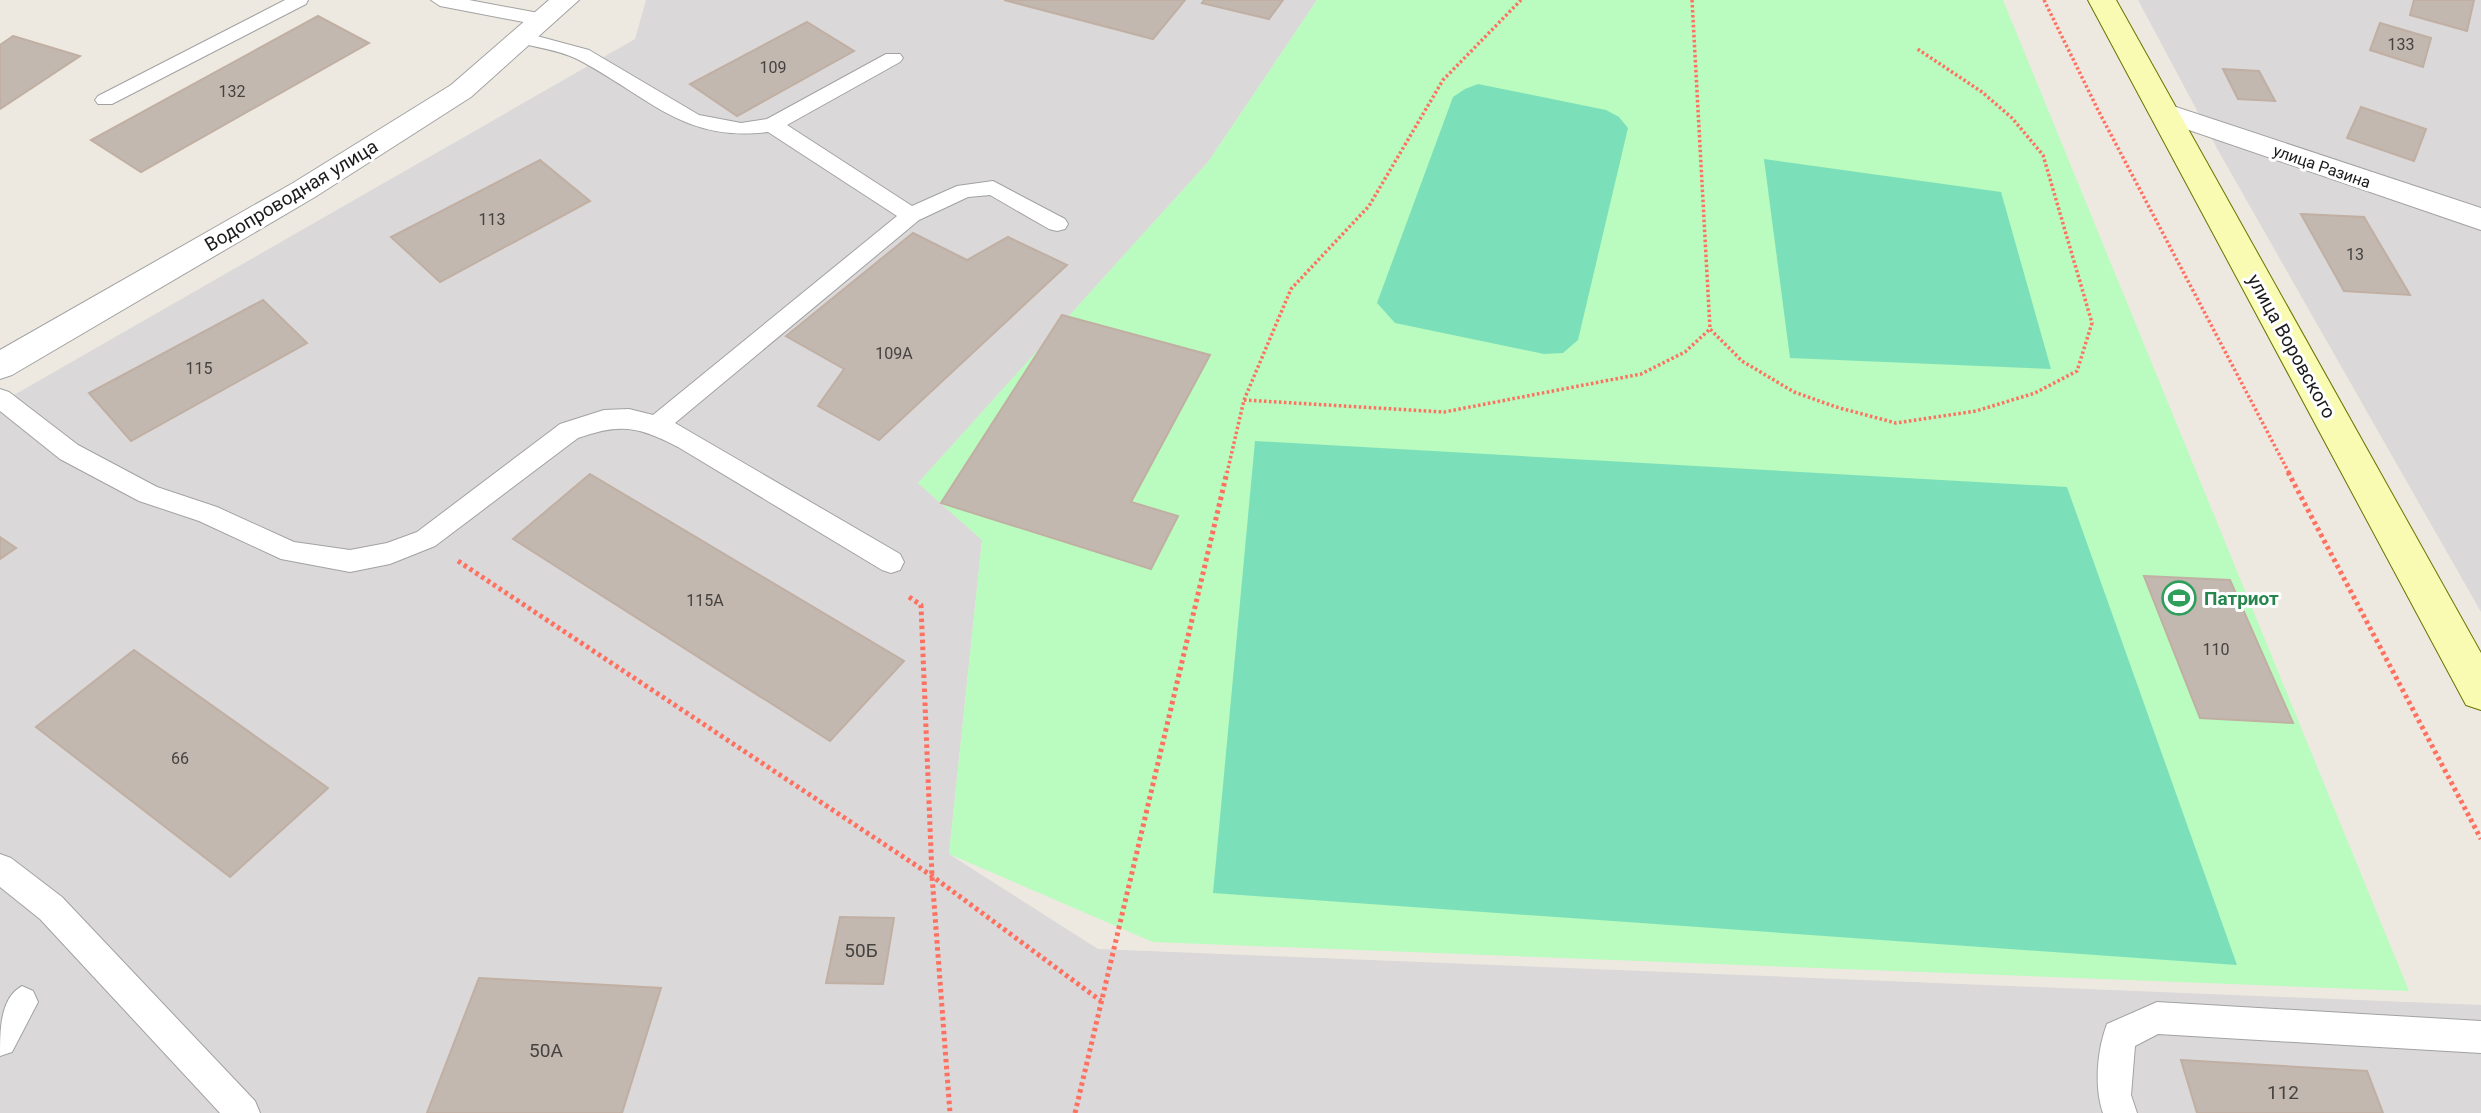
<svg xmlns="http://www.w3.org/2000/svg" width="2481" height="1113" viewBox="0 0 2481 1113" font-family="Roboto,sans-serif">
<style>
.residential{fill:#dad8d8}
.park{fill:#bafbbf}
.pitch{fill:#7be0b9}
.building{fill:#c2b8b0;stroke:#c0afa2;stroke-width:2}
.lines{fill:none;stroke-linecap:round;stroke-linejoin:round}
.service-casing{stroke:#a2a2a2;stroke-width:2}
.minor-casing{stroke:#a2a2a2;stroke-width:2}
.secondary-casing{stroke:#687401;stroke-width:2}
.path-far1{stroke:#fe7161;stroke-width:3.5;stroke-dasharray:2.5 2.5;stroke-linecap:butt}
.path{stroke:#fe7161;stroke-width:5;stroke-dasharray:3.5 3.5;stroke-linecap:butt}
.service{fill:#fff;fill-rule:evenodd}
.minor{fill:#fff;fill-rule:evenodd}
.secondary{fill:#f8fbb1;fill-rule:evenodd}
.labels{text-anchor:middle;stroke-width:6;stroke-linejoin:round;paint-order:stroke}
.number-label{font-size:16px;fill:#454240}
.far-street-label{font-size:16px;fill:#1b1b1b;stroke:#fff}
.street-label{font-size:19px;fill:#1b1b1b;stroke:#fff}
.leisure-label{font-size:19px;font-weight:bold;fill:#27864d;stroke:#fff;text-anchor:start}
.near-number-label{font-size:19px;fill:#454240}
</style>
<rect width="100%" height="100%" fill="#eee9e0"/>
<g class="residential">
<polygon points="646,0 1317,0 1208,162 918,483 982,540 949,854 1098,949 2481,1005 2481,1113 0,1113 0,403 635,39"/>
<polygon points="2138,0 2481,0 2481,612 2219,152"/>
</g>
<polygon class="park" points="1317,0 2003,0 2409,991 1153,942 949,854 982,540 918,483 1208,162"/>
<g class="pitch">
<polygon points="1478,84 1606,110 1619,117 1628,128 1578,340 1563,353 1544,354 1395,323 1377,303 1453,97 1465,89"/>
<polygon points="1764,159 2001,192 2051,369 1790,358"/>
<polygon points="1255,441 2067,487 2237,965 1213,893"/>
</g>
<g class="building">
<polygon points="1004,0 1185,0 1153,39"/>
<polygon points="1204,0 1283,0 1269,19 1202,3"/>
<polygon points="2414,0 2474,0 2467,31 2410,15"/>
<polygon points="318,16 369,43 141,172 91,140"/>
<polygon points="807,22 854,51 737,116 690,84"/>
<polygon points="2380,23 2431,38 2423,67 2370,50"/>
<polygon points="13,36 80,56 0,109 0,45"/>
<polygon points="2223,69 2259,71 2275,101 2238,99"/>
<polygon points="2361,107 2426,129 2414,161 2347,138"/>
<polygon points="540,160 590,201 440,282 391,237"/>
<polygon points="2301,214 2364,217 2410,295 2344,291"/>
<polygon points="913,233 967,260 1008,237 1067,265 879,440 818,406 844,369 786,336"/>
<polygon points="263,300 307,343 131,441 89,393"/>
<polygon points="1062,315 1210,355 1131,502 1178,516 1151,569 941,503"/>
<polygon points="590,474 904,661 830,741 513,539"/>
<polygon points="0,537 16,548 0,559"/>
<polygon points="2144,576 2230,580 2293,723 2200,718"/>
<polygon points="134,650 328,788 230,877 36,727"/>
<polygon points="840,917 894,918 883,984 826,983"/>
<polygon points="479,978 661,988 622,1113 427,1113"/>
<polygon points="2181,1060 2367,1071 2383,1113 2197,1113"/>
</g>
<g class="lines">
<defs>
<g id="service">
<polygon points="285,0 308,0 306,4 112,104 98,104 95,100 98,96"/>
<polygon points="431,0 469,0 544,14 553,20 544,26 440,6"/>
<path d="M522,32l67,18 110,65 42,8 26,-4 119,-65h14l3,4 -3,4 -113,63 125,81 45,-20 36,-5 72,38 3,5 -3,5 -8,2 -8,-2 -59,-34 -22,2 -49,23 -244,203 225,131 4,8 -4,8 -9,3 -9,-3 -204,-123c-40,-21 -58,-24 -100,-9l-143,108 -45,18 -40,8 -69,-13 -82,-38 -60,-20 -79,-42 -60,-48v-22l9,3 69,53 79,42 60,20 77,35 56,8 37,-7 30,-11 143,-108 44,-14 25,-1 24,6 244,-199 -129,-84c-85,11 -121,-37 -191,-73 -18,-9 -42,-12 -62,-17l-3,-4z"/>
<polygon points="0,854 11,858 62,897 255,1101 260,1113 220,1113 40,919 0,887"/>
<path d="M22,986l11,5 5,11 -26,50 -12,4c0,-26 0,-58 22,-70z"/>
<path d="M2157,1002l324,19v32l-323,-19 -23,12 -4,49 6,18h-34c-9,-26 -6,-63 4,-89z"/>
</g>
<g id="minor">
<polygon points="549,0 579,0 471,97 315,197 12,375 0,379 0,350 293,183 451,85"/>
<polygon points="2164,103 2481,208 2481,230 2154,118 2149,112 2154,106"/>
</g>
<polygon id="secondary" points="2088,0 2116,0 2481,653 2481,710 2466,705"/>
</defs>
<use href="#service" class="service-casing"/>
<use href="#minor" class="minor-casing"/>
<use href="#secondary" class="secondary-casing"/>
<g class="path-far1">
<polyline points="1692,0 1710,329 1742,361 1794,392 1836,407 1896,423 1976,411 2035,393 2077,371 2092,323 2043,155 2012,118 1982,92 1916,48"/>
<polyline points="2044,0 2098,110 2289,473"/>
<polyline points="1244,400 1444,412 1641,374 1685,352 1710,329"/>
<polyline points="1227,473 1244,400 1291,289 1369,206 1443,80 1521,0"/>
</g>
<g class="path">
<polyline points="2288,472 2481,839"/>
<polyline points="458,561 932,876 1101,1001"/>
<polyline points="909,597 921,605 932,876 950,1113"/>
<polyline points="1075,1113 1227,472"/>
</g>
<use href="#service" class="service"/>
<use href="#minor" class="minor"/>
<use href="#secondary" class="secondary"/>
</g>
<defs>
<symbol id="stadium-ring" viewBox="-11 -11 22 22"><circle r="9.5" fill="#fff" stroke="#2e9e5b" stroke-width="1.5"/><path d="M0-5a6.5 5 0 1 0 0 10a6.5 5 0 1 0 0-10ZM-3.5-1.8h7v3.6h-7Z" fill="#2e9e5b"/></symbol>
</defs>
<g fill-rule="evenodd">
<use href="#stadium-ring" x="2160" y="579" width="38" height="38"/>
</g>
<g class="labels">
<g class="number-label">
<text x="2401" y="50">133</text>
<text x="773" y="73">109</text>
<text x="232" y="97">132</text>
<text x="492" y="225">113</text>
<text x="2355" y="260">13</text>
<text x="894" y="359">109А</text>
<text x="199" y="374">115</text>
<text x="705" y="606">115А</text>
<text x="2216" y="655">110</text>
<text x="180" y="764">66</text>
</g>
<g class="far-street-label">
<text transform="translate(2322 166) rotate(19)" y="6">улица Разина</text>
</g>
<g class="street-label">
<text transform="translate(291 195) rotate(-31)" y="7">Водопроводная улица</text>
<text transform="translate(2292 346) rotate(61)" y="7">улица Воровского</text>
</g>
<g class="leisure-label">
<text x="2204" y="605">Патриот</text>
</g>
<g class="near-number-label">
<text x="861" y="957">50Б</text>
<text x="546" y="1057">50А</text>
<text x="2283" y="1099">112</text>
</g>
</g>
</svg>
